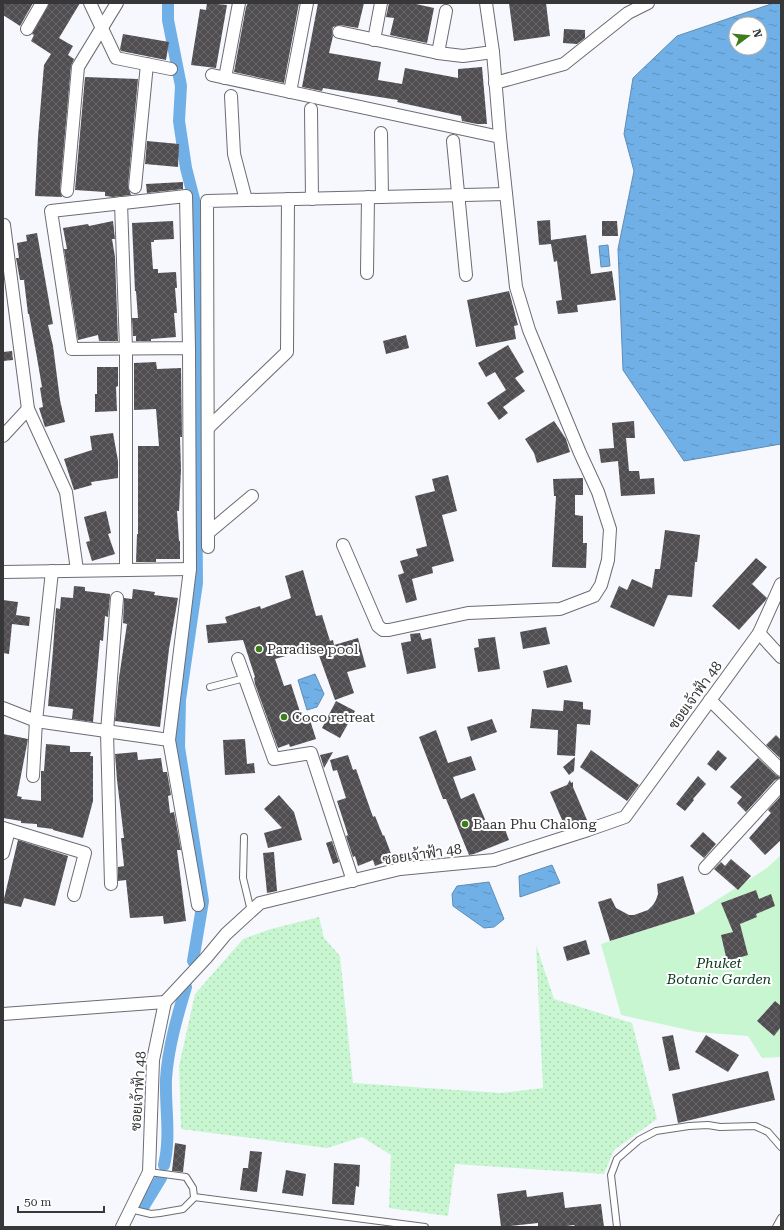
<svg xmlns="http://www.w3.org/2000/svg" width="784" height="1230" viewBox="0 0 784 1230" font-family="'Roboto Serif',Sarabun,serif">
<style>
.grass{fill:url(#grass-dots)}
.park{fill:#c8f6d1}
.water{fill:url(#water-ripples);stroke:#5f8cb3;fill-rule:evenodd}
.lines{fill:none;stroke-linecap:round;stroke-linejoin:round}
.canal{stroke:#70b0e7;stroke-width:12}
.building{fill:url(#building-cross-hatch)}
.lane-casing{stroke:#6c6d72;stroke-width:8}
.street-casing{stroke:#6c6d72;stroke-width:14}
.lane{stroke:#fff;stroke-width:6}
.street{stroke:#fff;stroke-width:12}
.poi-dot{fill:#3f7d1b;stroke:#fff;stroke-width:1.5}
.labels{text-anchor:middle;stroke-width:4;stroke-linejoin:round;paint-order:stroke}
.poi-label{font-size:14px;fill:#373739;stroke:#fff;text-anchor:start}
.street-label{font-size:14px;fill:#373739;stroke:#fff}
.park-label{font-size:14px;font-style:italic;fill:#023918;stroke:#fff}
</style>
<defs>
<pattern id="grass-dots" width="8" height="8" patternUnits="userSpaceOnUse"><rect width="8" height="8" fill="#c8f6d1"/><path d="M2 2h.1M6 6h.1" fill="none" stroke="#acd4b4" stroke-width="1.8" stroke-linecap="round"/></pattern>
<pattern id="water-ripples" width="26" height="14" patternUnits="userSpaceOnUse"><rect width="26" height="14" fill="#70b0e7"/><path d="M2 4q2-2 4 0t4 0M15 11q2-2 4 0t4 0" fill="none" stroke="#5d90bc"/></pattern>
<pattern id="building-cross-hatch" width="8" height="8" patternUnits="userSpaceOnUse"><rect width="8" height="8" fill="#514e52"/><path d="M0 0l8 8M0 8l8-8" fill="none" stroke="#686569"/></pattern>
</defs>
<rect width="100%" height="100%" fill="#f6f8fd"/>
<polygon class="grass" points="319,917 324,938 340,956 353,1083 501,1093 543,1088 536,945 554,999 632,1023 657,1119 614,1150 604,1174 455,1164 448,1216 389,1208 391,1155 362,1137 327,1148 181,1129 179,1066 195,994 243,939 271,929"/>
<polygon class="park" points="781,855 781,1057 762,1058 748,1036 697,1032 621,1015 601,944 695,914 767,868"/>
<g class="water">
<path d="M774,3h7v441l-97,17 -61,-91 -5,-121 16,-78 -10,-37 9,-56 44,-42zM736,24h24v24h-24z"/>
<polygon points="608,245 610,266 601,267 599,246"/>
<polygon points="315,674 324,694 317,707 307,710 298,680"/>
<polygon points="552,865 560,883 520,897 519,876"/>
<polygon points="489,882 504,919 494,927 484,928 453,906 452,894 457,886"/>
</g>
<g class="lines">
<g class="canal">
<polyline points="168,3 168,20 181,86 179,121 186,168 194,199 197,583 180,700 179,747 203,901 193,961"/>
<path d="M164,1165c7,-29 1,-57 2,-86 2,-31 11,-62 20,-92"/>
<polyline points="144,1206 161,1178"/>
</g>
</g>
<g class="building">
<polygon points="3,3 33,3 20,26 3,15"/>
<polygon points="49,3 80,3 59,38 73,46 68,55 74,59 71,66 60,190 62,197 35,196 38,137 44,65 51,54 31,41 34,35 32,34"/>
<polygon points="207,3 227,5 216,68 191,65 200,9 206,10"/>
<polygon points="248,3 299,3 284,83 234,72 246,7"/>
<polygon points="318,3 364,3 358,28 340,25 333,27 332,31 333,36 329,53 381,62 378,80 402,84 405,68 458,78 458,69 482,67 487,124 477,124 462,121 461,116 397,102 398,100 323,88 322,91 302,87"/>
<polygon points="389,3 416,3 416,4 434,8 427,43 390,35 394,18 386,17"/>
<polygon points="509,3 546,3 550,36 514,41"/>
<polygon points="564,29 585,30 585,38 577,44 563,43"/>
<polygon points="123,34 169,42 166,60 121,51 120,49"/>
<polygon points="85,77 138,79 128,186 131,195 113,197 105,196 105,192 75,190"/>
<polygon points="147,141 179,144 178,167 145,164"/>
<polygon points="183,182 183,189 147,193 146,184"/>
<polygon points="550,220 551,240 586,235 591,274 612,271 616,300 577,305 578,312 558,314 556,301 562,300 557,261 554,262 551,244 539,245 537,221"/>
<polygon points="113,221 115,239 112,239 115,257 118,341 99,341 98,335 78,340 64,249 67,249 63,228 88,224 89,226"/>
<polygon points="173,221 174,239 154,240 154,242 151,242 153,269 158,269 158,273 176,272 177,288 175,288 177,313 174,313 176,337 151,339 151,341 136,341 136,336 133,336 132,318 138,318 136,291 135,291 132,223"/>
<polygon points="602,221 617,221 618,236 602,236"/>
<polygon points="37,233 53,324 48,325 53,346 60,400 65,422 45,427 39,408 43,407 40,388 42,387 36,352 29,314 28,314 24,280 20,280 16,258 19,258 17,243 27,241 26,235"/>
<polygon points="509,291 518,325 514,326 516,339 476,347 467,300"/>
<polygon points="406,335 409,348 386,354 383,341"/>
<polygon points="508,345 524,372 515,378 525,391 503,407 508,413 499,420 487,403 506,390 495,372 486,377 478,363"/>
<polygon points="12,351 13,360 3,361 3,352"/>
<polygon points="156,362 157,369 181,368 182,437 180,437 181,470 179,511 177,511 179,541 180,541 180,559 156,559 156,562 136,562 137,534 138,534 138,446 159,446 156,409 134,410 134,363"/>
<polygon points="97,367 118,367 118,386 116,387 117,411 95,412 95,394 97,394"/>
<polygon points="554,421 566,439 570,452 537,463 534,453 525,439"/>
<polygon points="634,421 635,438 626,438 629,471 639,471 640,479 654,478 655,494 621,496 618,461 601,463 599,449 614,448 612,423"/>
<polygon points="113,433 118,461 118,478 91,482 92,485 74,490 64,459 92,450 90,436"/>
<polygon points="448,475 457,511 442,515 454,561 432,567 433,573 412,579 417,600 406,603 398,575 404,573 400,561 418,556 416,549 427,546 415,496 435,491 432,479"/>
<polygon points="583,478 583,495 575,495 575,515 583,516 583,543 587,543 586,568 552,567 556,496 554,496 553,479"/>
<polygon points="106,511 111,533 108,534 115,554 92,561 86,542 90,541 84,517"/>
<polygon points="665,530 700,535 697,562 695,562 692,597 668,595 654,627 610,607 619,586 627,590 632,579 652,588 655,569 660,569"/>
<polygon points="756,558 767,567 752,584 767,598 765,601 739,630 712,606"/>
<polygon points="303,570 316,616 322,615 330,641 333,640 334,645 358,638 366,667 347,672 354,693 335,700 316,647 275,659 284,686 291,684 302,718 309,717 316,739 290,747 289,744 278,748 255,684 254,678 255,677 243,640 208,643 206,625 227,623 225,617 260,606 261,609 291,598 285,576"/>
<polygon points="74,586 85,587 85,591 110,594 110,596 108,617 105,616 103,641 100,640 93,722 72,719 73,709 48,706 53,650 56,608 60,609 61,597 73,598"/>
<polygon points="133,589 155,592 154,595 178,598 169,649 160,727 115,721 119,678 127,624 123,623 124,598 132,599"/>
<polygon points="3,600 18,602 16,615 30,617 29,626 12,624 9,654 3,653"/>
<polygon points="546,627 550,644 523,649 520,632"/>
<polygon points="420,633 422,640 431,638 436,668 407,674 401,643 411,641 410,634"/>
<polygon points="495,637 500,669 478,672 474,648 479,647 478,639"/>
<polygon points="567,665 572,682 547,688 543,671"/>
<polygon points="564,700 583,702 583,709 591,710 590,725 577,724 575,756 557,755 558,730 530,728 532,709 563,711"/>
<polygon points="336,701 355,711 340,738 322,728"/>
<polygon points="492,719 497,732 471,741 467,727"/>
<polygon points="436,730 448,763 471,756 476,770 453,777 461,799 474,793 489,829 503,824 509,840 474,854 469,855 446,799 443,799 419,737"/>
<polygon points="3,734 28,739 17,796 22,797 21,799 41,801 41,771 44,771 46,744 70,746 70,752 91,752 90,756 93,756 93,801 83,838 53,830 53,829 37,827 37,824 21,823 21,821 3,818"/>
<polygon points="776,735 781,740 781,759 766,745"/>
<polygon points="245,739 247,764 254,763 255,773 225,775 223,740"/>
<polygon points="591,750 639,785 627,801 580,767"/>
<polygon points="718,750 727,758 716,771 707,764"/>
<polygon points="137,752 138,760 161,758 163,772 167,772 171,795 168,796 170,813 174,812 181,850 177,850 186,921 164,924 163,916 130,918 126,880 118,881 118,867 124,866 121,838 124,838 117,780 115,754"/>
<polygon points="333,752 324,768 320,755"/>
<polygon points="348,755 353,770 356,769 373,817 375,816 383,836 384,835 393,859 375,866 373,860 358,866 355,856 353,857 346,836 348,835 337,801 346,798 337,770 333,771 330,760"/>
<polygon points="575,757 574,771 569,775 563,767"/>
<polygon points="758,758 776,775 781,778 775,780 746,812 737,803 742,797 730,787"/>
<polygon points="698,776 706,784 693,799 694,800 685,811 676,804"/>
<polygon points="570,780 571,783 573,782 573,787 587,820 566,829 550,792 567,785"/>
<polygon points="279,795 294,812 302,840 268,848 264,833 282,828 264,809"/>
<polygon points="781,796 781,840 765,855 749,838 771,813 768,810"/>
<polygon points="703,832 716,844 704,858 690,846"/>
<polygon points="18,840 68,856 55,906 24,898 21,907 3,903"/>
<polygon points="332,841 339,862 333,864 326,843"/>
<polygon points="274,852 277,891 267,893 263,853"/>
<polygon points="731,859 751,876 738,890 714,869 721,862 725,866"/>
<polygon points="683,876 695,914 610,941 598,902 611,898 616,908 629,915 634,915 648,910 653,905 656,900 658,894 657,884"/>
<polygon points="756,890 759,899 771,894 775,906 756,914 757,917 740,924 748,955 727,961 721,935 733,932 721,903"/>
<polygon points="586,940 590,954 567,961 563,947"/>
<polygon points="775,1001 781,1006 781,1027 774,1036 757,1021"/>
<polygon points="673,1035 680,1069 669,1071 662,1037"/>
<polygon points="706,1035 739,1055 728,1072 695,1052"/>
<polygon points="768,1071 775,1100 678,1123 672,1094"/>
<polygon points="175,1143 186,1145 183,1172 172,1171"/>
<polygon points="250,1151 262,1152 257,1192 240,1190 243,1168 248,1168"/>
<polygon points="334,1163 360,1165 359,1187 356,1186 354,1205 332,1204"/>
<polygon points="286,1170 306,1174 303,1196 282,1193"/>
<polygon points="526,1190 527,1197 563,1192 565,1208 601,1204 604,1227 575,1227 574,1225 559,1227 538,1227 538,1223 501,1227 497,1194"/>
</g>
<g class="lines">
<defs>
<g id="lane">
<polyline points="210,687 245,678"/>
<polyline points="244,837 243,878 251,911"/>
<polyline points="149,1172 186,1177 193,1188 194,1197 425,1227"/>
<polyline points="130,1209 151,1214 160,1213 183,1209 195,1197"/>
<polyline points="617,1227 611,1175 617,1159 639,1140 656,1131 689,1126 708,1125 720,1127 755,1126 768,1132 781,1147"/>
<polyline points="776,1227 781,1218"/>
</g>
<g id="street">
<polyline points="90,3 116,58 171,69"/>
<polyline points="27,29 42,3"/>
<polyline points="339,32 438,53 463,56 493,52"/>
<polyline points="374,40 381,3"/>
<polyline points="438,53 446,11"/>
<polyline points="212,75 500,137"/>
<polyline points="225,78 239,3"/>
<polyline points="495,83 564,64 628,13 648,3"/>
<polyline points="290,92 307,3"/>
<polyline points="231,96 234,154 246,200"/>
<polyline points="311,109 312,199"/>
<polyline points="381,133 382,197"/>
<polyline points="453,141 466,275"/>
<polyline points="135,187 147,64"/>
<polyline points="67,191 78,67 117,3"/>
<polyline points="121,203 126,348 126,570"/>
<polyline points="4,225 28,409 66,492 77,570"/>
<polyline points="367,273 368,197"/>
<polyline points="189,348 72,349 51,211 186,196 189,348 190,569 169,740 198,905"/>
<polyline points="208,428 287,352 288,199"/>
<polyline points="3,436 28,409"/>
<polyline points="208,533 252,496"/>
<polyline points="343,545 378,626 383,630 389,630 468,613 560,609 594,596 601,585 608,560 610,529 598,492 580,453 529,330 516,287 500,137 493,52 486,3"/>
<polyline points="208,547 207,201 506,194"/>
<polyline points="3,572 190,569"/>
<polyline points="759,633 781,657"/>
<polyline points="238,659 274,759 311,753 353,881"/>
<polyline points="710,700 781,770"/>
<polyline points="3,708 36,721 169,740"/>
<polyline points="33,776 36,721 52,571"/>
<polyline points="3,828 85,853 74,895"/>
<polyline points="3,853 9,830"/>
<polyline points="705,868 781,785"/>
<polyline points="111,884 107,732 117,598"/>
<polyline points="3,1014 165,1002"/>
<polyline points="122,1227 149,1172 153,1060 165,1002 206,958 226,934 260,903 400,869 494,860 588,830 625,817 759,633 781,584"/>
</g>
</defs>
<use href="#lane" class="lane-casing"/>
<use href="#street" class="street-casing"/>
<use href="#lane" class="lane"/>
<use href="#street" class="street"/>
</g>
<g class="poi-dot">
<circle cx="259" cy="649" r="4"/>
<circle cx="284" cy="717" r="4"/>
<circle cx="465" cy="824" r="4"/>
</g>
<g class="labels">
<g class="poi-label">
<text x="267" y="654">Paradise pool</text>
<text x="292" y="722">Coco retreat</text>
<text x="473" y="829">Baan Phu Chalong</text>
</g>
<g class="street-label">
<text transform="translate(695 695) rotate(-54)" y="5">ซอยเจ้าฟ้า 48</text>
<text transform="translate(422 854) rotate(-8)" y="5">ซอยเจ้าฟ้า 48</text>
<text transform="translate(138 1091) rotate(-86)" y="5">ซอยเจ้าฟ้า 48</text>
</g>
<g class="park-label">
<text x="719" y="968">Phuket<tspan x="719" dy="16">Botanic Garden</tspan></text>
</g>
</g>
<rect width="784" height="1230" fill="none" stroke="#373739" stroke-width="8"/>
<g transform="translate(748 36) rotate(74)"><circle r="19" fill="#ffffff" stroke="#afafb0"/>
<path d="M0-3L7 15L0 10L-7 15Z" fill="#3f7d1b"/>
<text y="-6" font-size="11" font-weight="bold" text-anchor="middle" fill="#373739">N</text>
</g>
<path d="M18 1206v6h86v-6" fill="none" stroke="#373739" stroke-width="2"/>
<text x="24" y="1206" font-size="12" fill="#373739" stroke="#ffffff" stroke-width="3" paint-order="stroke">50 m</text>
</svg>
